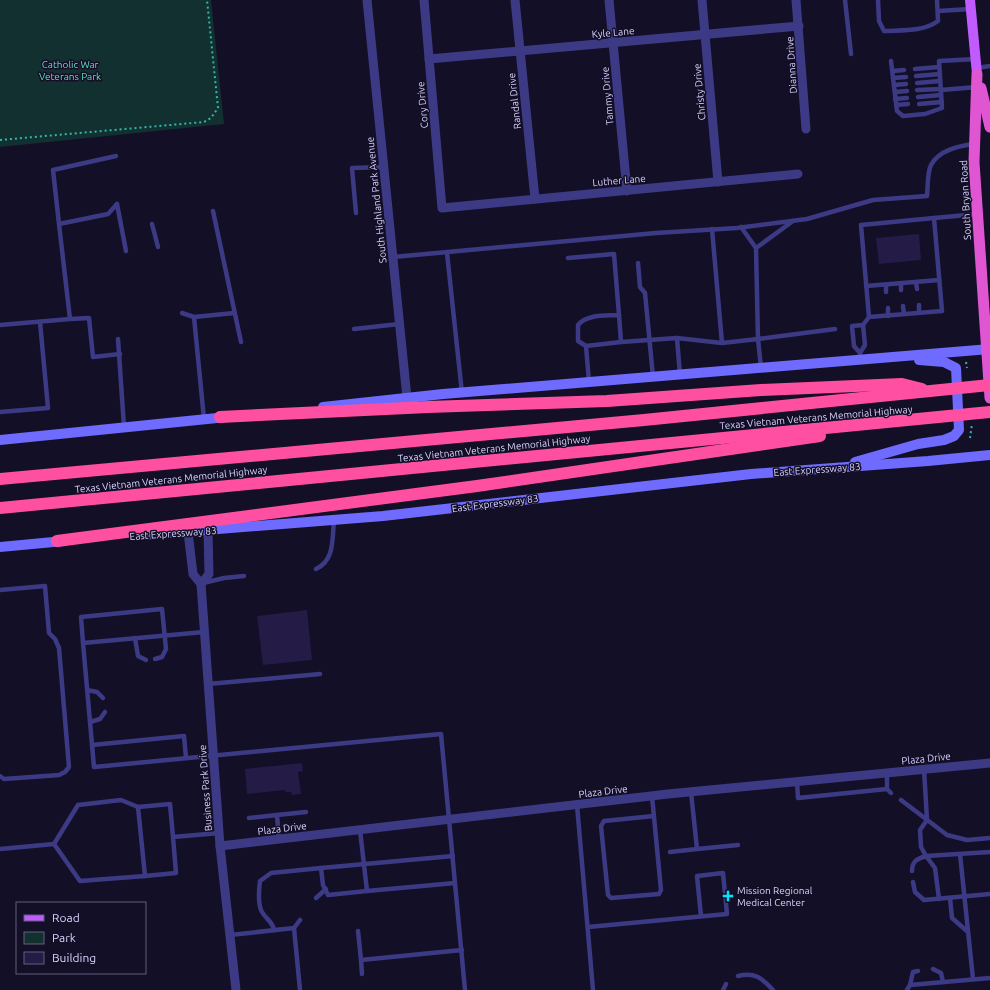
<svg xmlns="http://www.w3.org/2000/svg" width="990" height="990" viewBox="0 0 990 990" font-family="Ubuntu,sans-serif">
<style>
.green{fill:#12302f}
.building{fill:#241b47}
.lines{fill:none;stroke-linecap:round;stroke-linejoin:round}
.path{stroke:#2fb8b0;stroke-width:2;stroke-dasharray:2 3;stroke-linecap:butt}
.service{stroke:#3d3a85;stroke-width:4.5}
.minor{stroke:#3d3a85;stroke-width:9}
.secondary{stroke:#6f6bff;stroke-width:10}
.primary{stroke:#c25bff;stroke-width:10}
.trunk{stroke:#e055d1;stroke-width:11}
.motorway{stroke:#ff4fa3;stroke-width:12}
.poi-dot{fill:#00e5ff;stroke:#130f26;stroke-width:1.5}
.labels{text-anchor:middle;stroke-width:3;stroke-linejoin:round;paint-order:stroke}
.street-label{font-size:10px;fill:#d9d4ff;stroke:#130f26}
.park-label{font-size:10px;fill:#5fe0c0;stroke:#130f26}
.poi-label{font-size:10px;fill:#d9d4ff;stroke:#130f26;text-anchor:start}
</style>
<rect width="100%" height="100%" fill="#130f26"/>
<polygon class="green" points="0,0 211,0 224,124 0,147"/>
<g class="building">
<polygon points="919,234 921,260 879,264 876,238"/>
<polygon points="307,610 312,660 263,665 257,616"/>
<polygon points="302,763 303,771 298,772 301,794 292,795 291,792 285,792 285,790 247,794 245,769"/>
</g>
<g class="lines">
<g class="path">
<polyline points="0,140 204,122 211,118 218,108 207,0"/>
<polyline points="966,362 967,368"/>
<polyline points="970,438 972,424"/>
</g>
<g class="service">
<polyline points="845,0 851,54"/>
<path d="M878,0l1,21 5,10c18,-1 39,1 54,-10l-1,-21"/>
<polyline points="938,11 971,9"/>
<polyline points="891,61 897,111 903,116 925,114 942,108 939,61 976,59"/>
<polyline points="977,68 990,66"/>
<polyline points="915,69 939,67"/>
<polyline points="893,71 904,70"/>
<polyline points="916,76 940,74"/>
<polyline points="893,78 906,77"/>
<polyline points="917,83 940,81"/>
<polyline points="894,85 906,84"/>
<polyline points="917,90 941,89"/>
<polyline points="941,90 977,87"/>
<polyline points="895,92 907,91"/>
<polyline points="918,97 941,95"/>
<polyline points="895,99 907,98"/>
<polyline points="919,104 942,102"/>
<polyline points="896,105 908,104"/>
<polyline points="116,156 53,170 59,224 108,214 117,204"/>
<polyline points="117,204 126,251"/>
<polyline points="213,211 241,342"/>
<polyline points="356,213 352,168 383,167"/>
<polyline points="934,218 978,214"/>
<polyline points="793,221 756,248 758,339 835,329"/>
<polyline points="59,224 70,319 89,318 93,357 120,354"/>
<polyline points="152,224 158,247"/>
<polyline points="741,227 756,248"/>
<polyline points="712,229 722,343 758,339 761,368"/>
<polyline points="447,253 462,393"/>
<path d="M393,257l263,-24 81,-5 70,-9 66,-19 54,-4c1,-9 0,-23 4,-31 8,-15 28,-19 43,-21"/>
<polyline points="568,258 614,254 619,315"/>
<polyline points="638,263 640,287 645,293 653,377"/>
<polyline points="916,282 917,289"/>
<polyline points="901,283 901,290"/>
<polyline points="886,285 886,292"/>
<polyline points="866,286 939,280"/>
<polyline points="919,305 919,313"/>
<polyline points="903,306 904,314"/>
<polyline points="888,308 888,316"/>
<polyline points="182,313 194,317 234,313"/>
<polyline points="194,317 204,419"/>
<polyline points="0,325 70,319"/>
<polyline points="863,325 869,317 861,225 934,218 942,311 869,317"/>
<polyline points="354,329 399,324"/>
<polyline points="677,338 680,375"/>
<polyline points="118,339 124,427"/>
<polyline points="621,342 677,338 722,343"/>
<path d="M586,346l-8,-5v-16c9,-11 27,-9 41,-10l2,27 -35,4 3,36"/>
<polyline points="860,353 865,345 863,325 852,326 854,346 860,353 860,359"/>
<polyline points="0,412 48,408 40,322"/>
<path d="M316,569c19,-9 16,-30 18,-49"/>
<polyline points="203,583 224,578 244,576"/>
<polyline points="0,590 45,586 49,633 55,639 59,648 69,767 65,772 59,775 4,779 0,776"/>
<polyline points="204,632 83,643 94,767 441,734 465,990"/>
<polyline points="135,638 138,656 146,660"/>
<polyline points="83,643 81,617 162,609 166,649 162,657 155,659"/>
<polyline points="208,684 320,674"/>
<polyline points="87,690 97,692 103,698"/>
<polyline points="90,722 100,719 105,712"/>
<polyline points="92,745 184,736 186,758"/>
<polyline points="924,769 927,820 920,830 921,847 926,856 990,852"/>
<polyline points="887,773 887,789 891,793"/>
<polyline points="797,782 798,798 887,789"/>
<polyline points="691,792 697,849 738,845"/>
<polyline points="652,796 661,890 659,894 611,898 608,895 601,826 604,821 654,816"/>
<polyline points="901,800 947,835 967,840 990,838"/>
<polyline points="577,805 593,990"/>
<polyline points="138,807 121,800 78,805 54,844 80,881 145,876"/>
<polyline points="249,818 277,815"/>
<polyline points="360,830 367,891 455,883"/>
<polyline points="173,837 176,873 145,876 138,807 170,804 173,837 219,833"/>
<polyline points="279,840 277,815 306,812"/>
<polyline points="0,849 54,844"/>
<polyline points="670,852 697,849"/>
<polyline points="960,854 973,979"/>
<polyline points="321,868 453,856"/>
<path d="M912,871c0,-10 5,-12 14,-15l9,12 4,31"/>
<polyline points="913,882 915,892 924,900 990,894"/>
<polyline points="316,898 326,889"/>
<polyline points="950,898 952,918 968,932"/>
<polyline points="588,927 727,914 723,873 697,876 701,916"/>
<polyline points="294,928 300,990"/>
<path d="M274,930c-1,-8 -8,-11 -12,-18 -4,-7 -3,-23 -2,-31l11,-8 50,-5 2,17 5,10 39,-4"/>
<polyline points="358,931 361,960 462,950"/>
<polyline points="230,935 294,928 300,920"/>
<polyline points="361,960 362,974"/>
<polyline points="933,969 941,973 943,982"/>
<path d="M738,976c17,-4 24,2 35,14"/>
<polyline points="910,985 913,972 918,971"/>
<polyline points="723,990 726,984"/>
<polyline points="907,990 910,985 990,978"/>
</g>
<g class="minor">
<polyline points="367,0 407,398"/>
<polyline points="424,0 442,208 798,174"/>
<polyline points="515,0 535,199"/>
<polyline points="609,0 627,191"/>
<polyline points="702,0 718,182"/>
<polyline points="796,0 806,129"/>
<polyline points="429,59 799,26"/>
<polyline points="188,532 193,574 201,584 209,574 208,531"/>
<polyline points="201,584 220,846 236,990"/>
<polyline points="220,846 668,794 990,763"/>
</g>
<g class="secondary">
<polyline points="323,407 443,394 990,349"/>
<polyline points="0,440 227,417"/>
<polyline points="855,462 918,444 944,440 954,436 959,430 956,368 944,362 919,360"/>
<polyline points="143,535 383,516 751,474 928,461 990,455"/>
<polyline points="0,547 64,541"/>
</g>
<polyline class="primary" points="970,0 977,74"/>
<g class="trunk">
<polyline points="977,74 974,162 990,398"/>
<polyline points="981,88 990,127"/>
</g>
<g class="motorway">
<polyline points="220,417 428,407 607,401 761,390 902,384 922,389"/>
<polyline points="0,479 644,420 990,385"/>
<polyline points="0,508 990,412"/>
<polyline points="57,541 477,486 820,436"/>
</g>
</g>
<path class="poi-dot" d="M726 890h4v4h4v4h-4v4h-4v-4h-4v-4h4z"/>
<g class="labels">
<g class="street-label">
<text transform="translate(613 32) rotate(-5)" y="4">Kyle Lane</text>
<text transform="translate(791 65) rotate(-94)" y="4">Dianna Drive</text>
<text transform="translate(699 92) rotate(-95)" y="4">Christy Drive</text>
<text transform="translate(607 96) rotate(-95)" y="4">Tammy Drive</text>
<text transform="translate(514 101) rotate(-96)" y="4">Randal Drive</text>
<text transform="translate(422 105) rotate(-95)" y="4">Cory Drive</text>
<text transform="translate(619 180) rotate(-5)" y="4">Luther Lane</text>
<text transform="translate(376 200) rotate(-96)" y="4">South Highland Park Avenue</text>
<text transform="translate(965 200) rotate(-93)" y="4">South Bryan Road</text>
<text transform="translate(816 417) rotate(-5)" y="4">Texas Vietnam Veterans Memorial Highway</text>
<text transform="translate(494 448) rotate(-6)" y="4">Texas Vietnam Veterans Memorial Highway</text>
<text transform="translate(817 469) rotate(-4)" y="4">East Expressway 83</text>
<text transform="translate(171 479) rotate(-6)" y="4">Texas Vietnam Veterans Memorial Highway</text>
<text transform="translate(495 503) rotate(-7)" y="4">East Expressway 83</text>
<text transform="translate(173 533) rotate(-4)" y="4">East Expressway 83</text>
<text transform="translate(926 758) rotate(-6)" y="4">Plaza Drive</text>
<text transform="translate(205 788) rotate(-94)" y="4">Business Park Drive</text>
<text transform="translate(603 791) rotate(-7)" y="4">Plaza Drive</text>
<text transform="translate(282 828) rotate(-7)" y="4">Plaza Drive</text>
</g>
<g class="park-label">
<text x="70" y="68">Catholic War<tspan x="70" dy="12">Veterans Park</tspan></text>
</g>
<g class="poi-label">
<text x="737" y="894">Mission Regional<tspan x="737" dy="12">Medical Center</tspan></text>
</g>
</g>
<rect x="16" y="902" width="130" height="72" fill="#130f26" stroke="#625e7d"/>
<rect x="24" y="915" width="20" height="6" fill="#c25bff" stroke="#625e7d"/>
<text x="52" y="922" font-size="12" fill="#d9d4ff">Road</text>
<rect x="24" y="932" width="20" height="12" fill="#12302f" stroke="#625e7d"/>
<text x="52" y="942" font-size="12" fill="#d9d4ff">Park</text>
<rect x="24" y="952" width="20" height="12" fill="#241b47" stroke="#625e7d"/>
<text x="52" y="962" font-size="12" fill="#d9d4ff">Building</text>
</svg>
